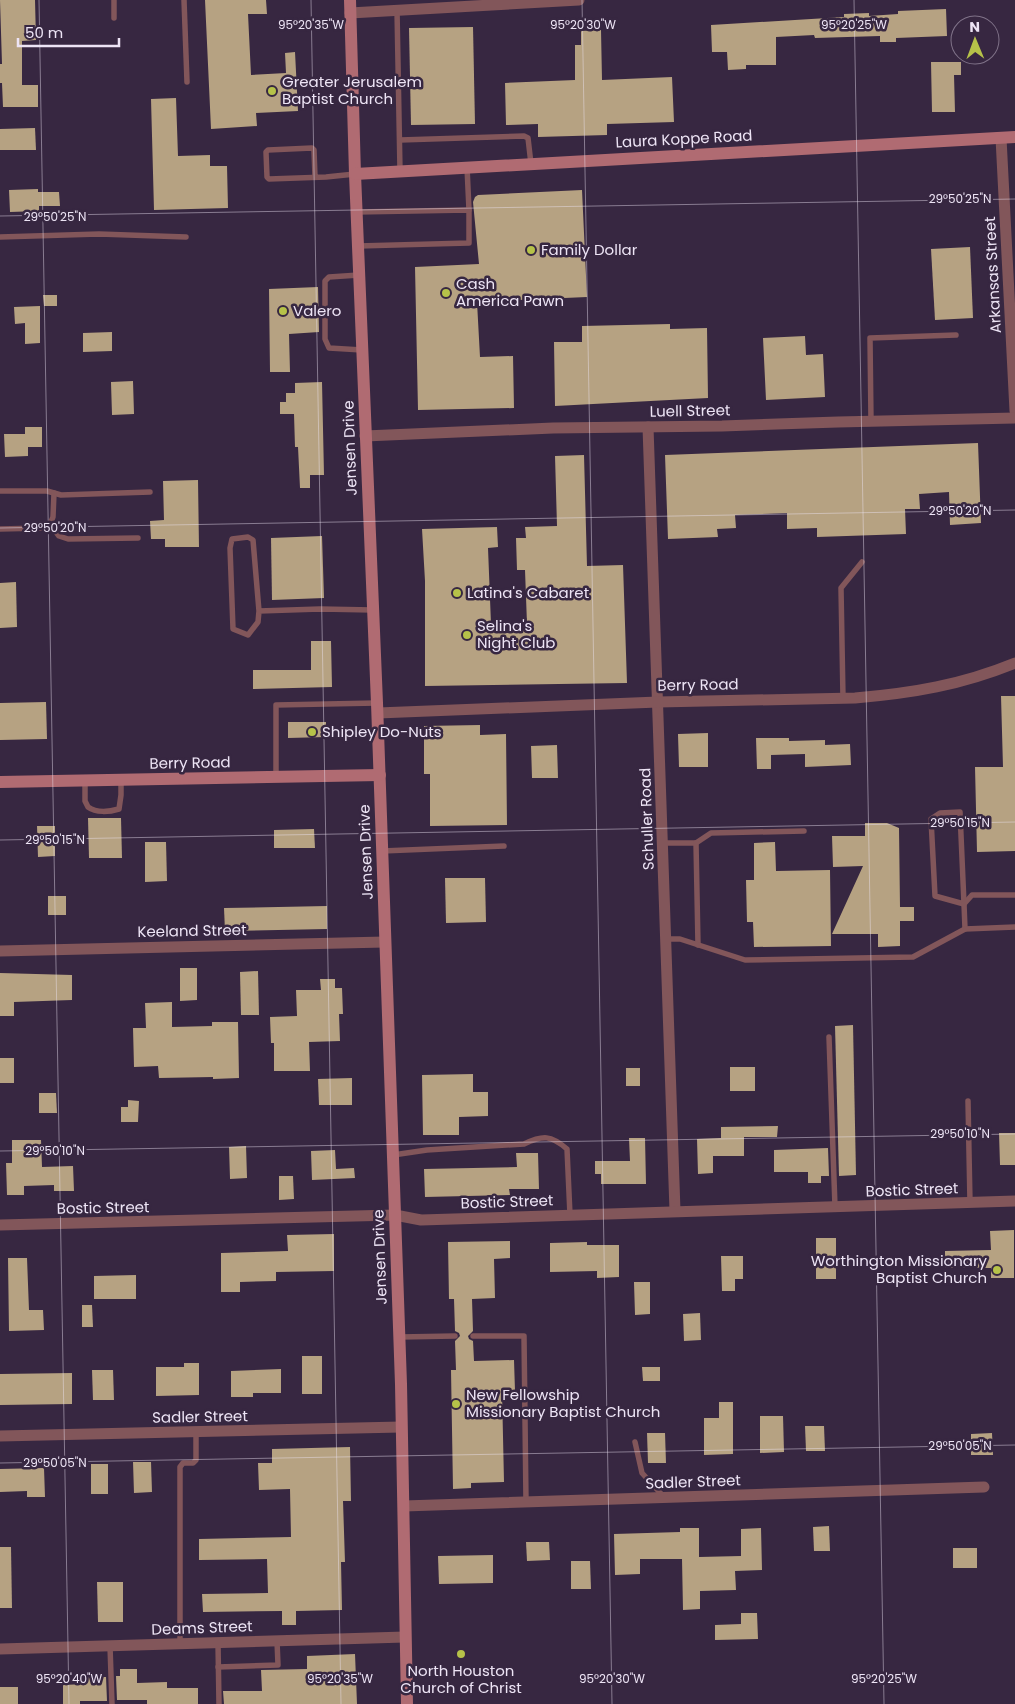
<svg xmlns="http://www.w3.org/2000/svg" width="1015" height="1704" viewBox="0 0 1015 1704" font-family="Poppins,sans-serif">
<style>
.building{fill:#b6a282}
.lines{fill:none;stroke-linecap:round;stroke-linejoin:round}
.lane{stroke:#82565a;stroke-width:5.5}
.street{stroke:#82565a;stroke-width:11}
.secondary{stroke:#b06b72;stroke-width:12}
.ticks{fill:none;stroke:#ede4f5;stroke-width:1;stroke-opacity:0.45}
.poi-dot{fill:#b6c249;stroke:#372741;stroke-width:2}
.labels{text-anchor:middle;stroke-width:5;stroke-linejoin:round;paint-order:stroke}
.poi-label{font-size:15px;fill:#ede4f5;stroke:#372741;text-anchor:start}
.street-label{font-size:15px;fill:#ede4f5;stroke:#372741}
.ticks-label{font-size:12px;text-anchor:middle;fill:#ede4f5;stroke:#372741;stroke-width:5;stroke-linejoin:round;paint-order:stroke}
</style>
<rect width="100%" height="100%" fill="#372741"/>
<g class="building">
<polygon points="0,0 35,0 36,40 22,41 22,85 38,85 38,107 3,107 2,83 0,83 0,64 2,64"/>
<polygon points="205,0 266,0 267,14 248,14 251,75 286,73 285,53 295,52 298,111 256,113 257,126 211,129"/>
<polygon points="946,9 947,36 896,38 896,42 880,42 880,36 815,38 814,35 776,37 776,65 746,65 746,69 728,70 727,52 712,52 711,25 844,17 844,14 869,13 869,16 898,14 898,11"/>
<polygon points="473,27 475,124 411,125 409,28"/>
<polygon points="601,30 602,80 672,77 674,122 607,124 607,135 538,137 538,124 506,125 505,83 575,80 575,45 581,45 581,31"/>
<polygon points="931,62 961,62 961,75 954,75 955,112 932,112"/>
<polygon points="176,98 178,156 210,155 210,166 227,166 228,208 154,210 151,99"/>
<polygon points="35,128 36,150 0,150 0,129"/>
<polygon points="38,189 38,192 59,192 60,206 39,206 39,211 10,212 9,190"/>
<polygon points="582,190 587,297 477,302 480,357 513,356 514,408 418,410 415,267 479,264 473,202 475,197 478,195"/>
<polygon points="970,247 973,318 935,320 931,249"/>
<polygon points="318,287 319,332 289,334 290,372 270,372 269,289"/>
<polygon points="43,295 57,295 57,306 44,306"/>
<polygon points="40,306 40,343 25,344 25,323 15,324 14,307"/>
<polygon points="670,324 670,329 707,328 708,398 555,406 554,342 582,342 582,326"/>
<polygon points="112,332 112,351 83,352 83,333"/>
<polygon points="805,336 806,355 823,354 825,397 766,400 763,338"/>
<polygon points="133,381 134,414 112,415 111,382"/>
<polygon points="322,382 324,475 310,475 310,488 300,488 298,447 295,447 294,414 280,414 280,402 286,402 286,393 295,393 295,383"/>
<polygon points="25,427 42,427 42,447 28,447 28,456 5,457 4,434 25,434"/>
<polygon points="978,443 981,523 950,525 949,492 919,494 920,509 905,509 906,534 817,537 817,528 787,529 787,513 735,515 736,528 717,529 718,537 668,539 665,455"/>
<polygon points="584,455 587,566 623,565 627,683 425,686 425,581 422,529 497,527 498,547 488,548 491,624 527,624 525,570 517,570 516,538 526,538 525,527 557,526 555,456"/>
<polygon points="198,480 199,547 165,547 165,539 151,539 150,521 164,520 163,481"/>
<polygon points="322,536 324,598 272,600 271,538"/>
<polygon points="16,582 17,627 0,628 0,583"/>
<polygon points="311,641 331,641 332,687 253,689 253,670 311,670"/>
<polygon points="1001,696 1015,696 1015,851 977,852 975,767 1003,767"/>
<polygon points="46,702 47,739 0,740 0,703"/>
<polygon points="288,722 326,722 326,737 288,738"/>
<polygon points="480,725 480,735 506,734 507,825 430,826 430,774 424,774 424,726"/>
<polygon points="708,733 708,767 679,767 678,734"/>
<polygon points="756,738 789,738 789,741 825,740 825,745 850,744 851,765 805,767 805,754 771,755 771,769 757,769"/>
<polygon points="557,745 558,778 532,778 531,746"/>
<polygon points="88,818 121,818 122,858 89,858"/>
<polygon points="865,823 887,823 899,828 900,907 914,907 914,921 900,921 900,946 878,947 878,934 832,934 863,866 833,867 832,836 865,836"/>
<polygon points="37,826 55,826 55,856 38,857"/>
<polygon points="314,829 315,848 274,848 274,830"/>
<polygon points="145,842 166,842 167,881 145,882"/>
<polygon points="775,842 776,871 830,870 831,946 754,947 753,922 747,922 746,880 754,880 754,843"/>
<polygon points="445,878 485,878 486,922 446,923"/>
<rect x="48" y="896" width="18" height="19"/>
<polygon points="327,906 327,929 225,931 224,908"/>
<polygon points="180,968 197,968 197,1000 180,1001"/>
<polygon points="258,971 259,1015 241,1015 240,972"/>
<polygon points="0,973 72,975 72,1000 14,1002 14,1016 0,1016"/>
<polygon points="320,979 335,979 335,988 342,988 343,1014 339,1014 340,1041 309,1042 310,1071 274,1071 274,1043 271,1043 270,1017 297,1016 296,990 321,990"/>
<polygon points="172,1002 172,1027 212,1026 212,1022 238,1022 239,1078 213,1079 213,1077 159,1078 158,1066 134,1067 133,1028 146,1028 145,1003"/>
<polygon points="853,1025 856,1175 839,1176 835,1026"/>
<rect x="0" y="1058" width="14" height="25"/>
<rect x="730" y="1067" width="25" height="24"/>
<rect x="626" y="1068" width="14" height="18"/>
<polygon points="473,1074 473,1092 488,1092 488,1116 459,1117 459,1135 423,1135 422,1075"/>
<polygon points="352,1078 352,1105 319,1105 318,1079"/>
<polygon points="39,1093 56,1093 57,1113 39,1113"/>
<polygon points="128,1100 139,1101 138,1122 121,1122 121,1107 128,1107"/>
<polygon points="778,1126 777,1137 744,1137 744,1156 713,1156 713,1173 698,1174 697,1139 721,1138 721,1127"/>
<polygon points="999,1133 1015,1133 1015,1165 1000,1165"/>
<polygon points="629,1138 645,1138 646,1184 601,1184 601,1174 595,1174 595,1161 630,1161"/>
<polygon points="12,1140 41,1140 42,1167 73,1166 74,1191 54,1191 54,1185 24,1186 24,1195 7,1195 6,1163 12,1163"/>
<polygon points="246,1146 247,1178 230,1179 229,1147"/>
<polygon points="828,1148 829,1176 821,1176 821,1183 808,1183 808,1172 774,1172 774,1150"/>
<polygon points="335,1150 336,1169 354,1168 355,1178 312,1180 311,1151"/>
<polygon points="516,1153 538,1153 539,1189 509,1189 510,1195 425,1197 424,1169 517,1167"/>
<polygon points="279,1176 293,1176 294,1199 279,1200"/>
<polygon points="1014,1230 1014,1278 991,1278 991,1268 945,1268 945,1251 991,1250 990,1231"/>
<polygon points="334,1234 334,1271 276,1272 276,1281 240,1282 240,1292 221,1292 221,1253 288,1251 287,1235"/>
<rect x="816" y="1238" width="20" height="41"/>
<polygon points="510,1241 510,1258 494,1259 495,1298 472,1299 473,1331 468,1336 469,1339 473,1341 474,1361 514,1360 515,1391 502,1391 504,1482 471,1483 471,1488 453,1489 451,1370 456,1370 455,1341 460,1336 459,1333 455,1331 454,1299 449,1299 448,1242"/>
<polygon points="587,1242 587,1245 619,1245 619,1277 597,1278 597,1271 550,1272 550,1243"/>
<polygon points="721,1256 743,1256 743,1279 735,1279 735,1291 722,1291"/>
<polygon points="8,1258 27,1258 29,1310 43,1310 44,1330 9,1331"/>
<polygon points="136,1275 136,1299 94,1299 94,1276"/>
<polygon points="634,1282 650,1282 650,1314 635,1315"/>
<polygon points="82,1305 92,1305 93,1327 82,1327"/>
<polygon points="700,1313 701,1340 684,1341 683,1314"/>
<rect x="302" y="1356" width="20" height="38"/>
<polygon points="184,1363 199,1363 199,1395 156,1396 156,1367 184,1367"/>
<polygon points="642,1367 660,1367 660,1381 643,1381"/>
<polygon points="281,1369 281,1393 253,1393 253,1397 231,1397 231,1371"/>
<polygon points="92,1370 113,1370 114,1400 93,1400"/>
<polygon points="72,1373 72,1404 0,1405 0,1374"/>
<polygon points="719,1402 733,1402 733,1454 704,1455 704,1418 719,1418"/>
<polygon points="760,1416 783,1416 784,1452 760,1453"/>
<polygon points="805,1426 824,1426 825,1451 806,1451"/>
<polygon points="647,1433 665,1433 666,1463 648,1463"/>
<polygon points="992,1433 993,1455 971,1455 971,1434"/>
<polygon points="350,1447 351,1501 343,1501 345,1562 341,1562 342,1610 296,1611 296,1625 282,1625 282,1611 203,1612 202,1594 268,1593 267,1559 199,1560 199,1539 291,1537 290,1489 259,1490 258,1463 272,1463 272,1449"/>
<polygon points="133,1462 151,1462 152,1492 134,1493"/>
<rect x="91" y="1464" width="17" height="30"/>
<polygon points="44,1468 45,1497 27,1497 27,1491 0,1492 0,1469"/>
<polygon points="829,1526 830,1551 814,1551 813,1527"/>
<polygon points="680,1528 699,1528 699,1557 741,1556 741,1529 761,1528 762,1570 735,1571 736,1590 700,1591 700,1609 683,1610 682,1559 640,1559 640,1574 615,1575 614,1534 680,1532"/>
<polygon points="526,1542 549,1542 550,1560 527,1561"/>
<polygon points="0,1547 11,1547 12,1608 0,1608"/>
<rect x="953" y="1548" width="24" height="20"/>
<polygon points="493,1555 493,1583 439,1584 438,1556"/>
<polygon points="571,1561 590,1561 591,1589 571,1589"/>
<polygon points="97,1582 123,1582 123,1622 98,1622"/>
<polygon points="741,1613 757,1613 758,1639 715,1640 715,1625 741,1624"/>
<polygon points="355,1654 357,1704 224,1704 223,1691 262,1691 261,1670 307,1669 307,1656"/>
<polygon points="120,1669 137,1669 137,1683 167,1682 167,1688 198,1688 198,1704 147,1704 147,1700 117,1700 116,1676 120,1676"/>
<polygon points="86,1677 106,1677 107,1701 80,1701 80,1704 63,1704 63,1685 86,1684"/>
<rect x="0" y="1687" width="18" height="17"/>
</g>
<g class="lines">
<g class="lane">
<polyline points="114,0 114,18"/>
<polyline points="184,0 187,82"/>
<polyline points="397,10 400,171"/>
<polyline points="400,140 524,136 528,138 531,164"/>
<polyline points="467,167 469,210"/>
<polyline points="315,177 314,150 312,148 268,150 266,152 267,177 269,179 326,177 355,174"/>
<polyline points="356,212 469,210 469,243 358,246"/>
<polyline points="0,237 99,234 186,237"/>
<polyline points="359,275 329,277 325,281 325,339 329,348 362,350"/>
<polyline points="871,421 870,338 956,335"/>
<polyline points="0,491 47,491 61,495 150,492"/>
<polyline points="50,524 59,536 68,539 138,538"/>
<polyline points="0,529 43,528 50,524 53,517 54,493"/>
<polyline points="259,611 258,622 248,635 233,629 230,548 232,539 248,537 253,540 259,611 320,609 373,610"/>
<polyline points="843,698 841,588 862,562"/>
<polyline points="276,777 276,705 377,703"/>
<path d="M85,781v20l3,6c8,6 21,5 31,2l2,-14v-14"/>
<polygon points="960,812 964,904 935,896 931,819 940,813"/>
<polyline points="662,843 696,843 711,833 804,831"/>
<polyline points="696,843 698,945"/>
<polyline points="382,851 504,846"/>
<polyline points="965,929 964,904 972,895 1015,895"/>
<polyline points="666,939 680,939 745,960 913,957 965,929 1015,927"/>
<polyline points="829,1037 835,1207"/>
<polyline points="968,1101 970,1203"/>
<path d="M393,1155l34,-5 97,-6c19,-9 27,-9 43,5l3,66"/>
<polyline points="473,1336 524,1336 526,1502"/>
<polyline points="400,1337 455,1336"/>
<polyline points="635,1442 642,1473 664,1497"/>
<polyline points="218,1643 219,1704"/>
<polyline points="180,1644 180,1467 183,1463 193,1463 196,1460 196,1432"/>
<polyline points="110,1646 112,1704"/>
<polyline points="218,1667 278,1665 277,1641"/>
</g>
<g class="street">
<polyline points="350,13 579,0"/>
<polyline points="1001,138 1015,411"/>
<polyline points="648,427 675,1211"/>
<polyline points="365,436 553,428 722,426 838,422 1015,418"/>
<path d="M378,713l280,-11 197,-4c58,-5 106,-13 160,-35"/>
<polyline points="0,951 385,942"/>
<polyline points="0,1225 395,1215 421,1220 1015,1201"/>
<polyline points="0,1436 401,1427"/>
<polyline points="404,1506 984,1487"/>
<polyline points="0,1649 405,1637"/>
</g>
<g class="secondary">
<polyline points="350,0 355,174 377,703 401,1384 407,1704"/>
<polyline points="355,174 1015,137"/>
<polyline points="0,782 380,775"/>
</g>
</g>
<path class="ticks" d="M39,0l30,1704M311,0l30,1704M582,0l30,1704M854,0l30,1704M0,216l1015,-17M0,528l1015,-18M0,840l1015,-18M0,1151l1015,-17M0,1463l1015,-18"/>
<g class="poi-dot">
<circle cx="272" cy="91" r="5"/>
<circle cx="531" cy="250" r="5"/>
<circle cx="446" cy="293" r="5"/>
<circle cx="283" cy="311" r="5"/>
<circle cx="457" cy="593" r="5"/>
<circle cx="467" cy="635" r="5"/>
<circle cx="312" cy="732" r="5"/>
<circle cx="997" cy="1270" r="5"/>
<circle cx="456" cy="1404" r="5"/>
<circle cx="461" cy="1654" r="5"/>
</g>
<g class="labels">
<g class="poi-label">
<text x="282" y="87">Greater Jerusalem<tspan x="282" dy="17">Baptist Church</tspan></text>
<text x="541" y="255">Family Dollar</text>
<text x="456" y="289">Cash<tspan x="456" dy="17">America Pawn</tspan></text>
<text x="293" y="316">Valero</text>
<text x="467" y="598">Latina's Cabaret</text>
<text x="477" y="631">Selina's<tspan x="477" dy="17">Night Club</tspan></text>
<text x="322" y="737">Shipley Do-Nuts</text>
<text x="987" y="1266" text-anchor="end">Worthington Missionary<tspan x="987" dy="17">Baptist Church</tspan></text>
<text x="466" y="1400">New Fellowship<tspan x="466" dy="17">Missionary Baptist Church</tspan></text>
<text x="461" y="1676" text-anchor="middle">North Houston<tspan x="461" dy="17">Church of Christ</tspan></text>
</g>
<g class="street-label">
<text transform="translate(684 139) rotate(-3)" y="5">Laura Koppe Road</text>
<text transform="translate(993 275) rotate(-93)" y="5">Arkansas Street</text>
<text transform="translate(690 411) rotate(-1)" y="5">Luell Street</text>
<text transform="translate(350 448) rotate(-92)" y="5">Jensen Drive</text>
<text transform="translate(698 685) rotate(-1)" y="5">Berry Road</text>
<text transform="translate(190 763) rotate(-1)" y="5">Berry Road</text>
<text transform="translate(647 819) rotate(-92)" y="5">Schuller Road</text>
<text transform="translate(366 852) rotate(-92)" y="5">Jensen Drive</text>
<text transform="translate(192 931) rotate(-1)" y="5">Keeland Street</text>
<text transform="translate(912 1190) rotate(-2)" y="5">Bostic Street</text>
<text transform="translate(507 1202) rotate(-2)" y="5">Bostic Street</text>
<text transform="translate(103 1208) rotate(-1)" y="5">Bostic Street</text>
<text transform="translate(380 1257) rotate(-92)" y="5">Jensen Drive</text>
<text transform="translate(200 1417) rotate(-1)" y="5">Sadler Street</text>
<text transform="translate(693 1482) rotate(-2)" y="5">Sadler Street</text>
<text transform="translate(202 1628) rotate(-2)" y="5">Deams Street</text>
</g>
</g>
<g class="ticks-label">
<text x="311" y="29">95°20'35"W</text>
<text x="583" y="29">95°20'30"W</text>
<text x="854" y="29">95°20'25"W</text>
<text x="960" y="203">29°50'25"N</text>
<text x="55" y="221">29°50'25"N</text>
<text x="960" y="515">29°50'20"N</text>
<text x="55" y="532">29°50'20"N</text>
<text x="960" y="827">29°50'15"N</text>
<text x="55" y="844">29°50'15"N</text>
<text x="960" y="1138">29°50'10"N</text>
<text x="55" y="1155">29°50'10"N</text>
<text x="960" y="1450">29°50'05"N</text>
<text x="55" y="1467">29°50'05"N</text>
<text x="69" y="1683">95°20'40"W</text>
<text x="340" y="1683">95°20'35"W</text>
<text x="612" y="1683">95°20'30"W</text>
<text x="884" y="1683">95°20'25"W</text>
</g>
<g transform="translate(975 40) rotate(359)"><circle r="24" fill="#372741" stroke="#807389"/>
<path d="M0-4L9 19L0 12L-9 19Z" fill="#b6c249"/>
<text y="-8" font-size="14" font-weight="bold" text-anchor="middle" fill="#ede4f5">N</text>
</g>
<path d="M18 38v8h101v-8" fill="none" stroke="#ede4f5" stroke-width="2.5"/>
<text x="25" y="38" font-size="15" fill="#ede4f5" stroke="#372741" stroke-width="4" paint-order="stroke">50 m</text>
</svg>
